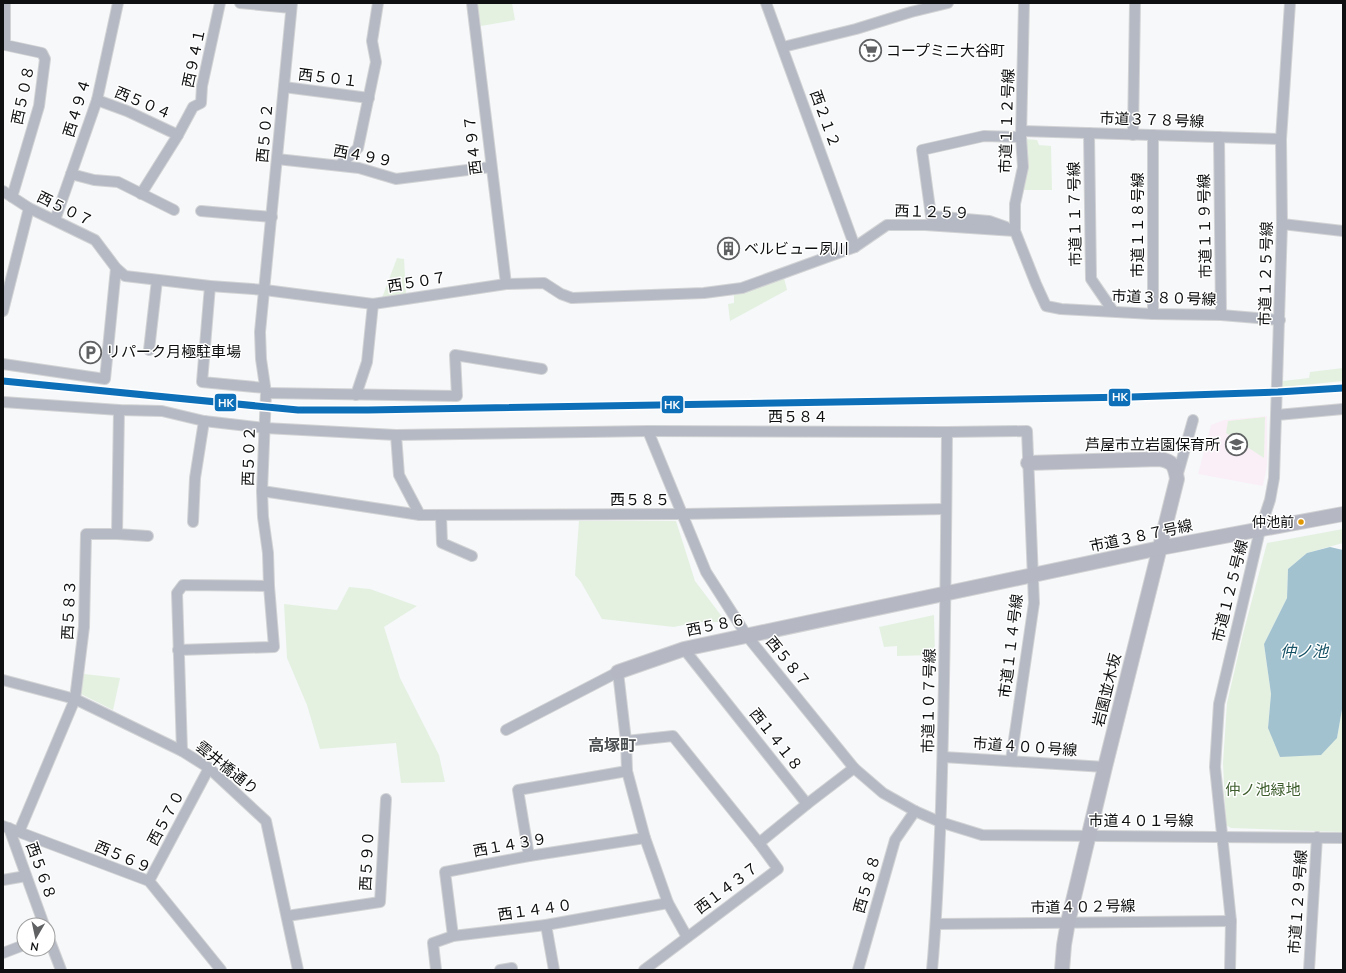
<svg xmlns="http://www.w3.org/2000/svg" width="1346" height="973" viewBox="0 0 1346 973" font-family="Mulish,'Noto Sans JP',sans-serif">
<style>
.education{fill:#faeff7}
.green{fill:#e4f1e1}
.water{fill:#a3c2d0}
.lines{fill:none;stroke-linecap:round;stroke-linejoin:round}
.street-casing{stroke:#d2d3d4;stroke-width:12}
.secondary-casing{stroke:#d2d3d4;stroke-width:16}
.street{stroke:#b5b9c4;stroke-width:10}
.secondary{stroke:#b5b7c3;stroke-width:14}
.rail-1-casing{stroke:#fff;stroke-width:10}
.rail-1{stroke:#0d6fb8;stroke-width:7}
.bus-dot{fill:#e09702;stroke:#fff;stroke-width:1.5}
.labels{text-anchor:middle;stroke-width:3;stroke-linejoin:round;paint-order:stroke}
.bus-label{font-size:14px;fill:#0e0f10;stroke:#fff;text-anchor:end}
.poi-label{font-size:15px;fill:#0e0f10;stroke:#fff;text-anchor:start}
.street-label{font-size:15px;fill:#0e0f10;stroke:#fff}
.park-label{font-size:15px;fill:#3d5d2c;stroke:#fff}
.water-label{font-size:16px;font-style:italic;fill:#165266;stroke:#fff}
.neighbourhood-label{font-size:16px;font-weight:bold;fill:#4c4f51;stroke:#fff}
.line-badge{stroke:#fff;stroke-width:1.5}
.badge-label{font-size:11px;text-anchor:middle;font-weight:bold;fill:#fff}
</style>
<rect width="100%" height="100%" fill="#f6f8fa"/>
<polygon class="education" points="1267,416 1267,465 1263,486 1198,474 1211,425 1224,420"/>
<g class="green">
<polygon points="477,3 512,3 515,20 481,26"/>
<polygon points="1026,139 1037,140 1039,145 1051,146 1052,190 1024,190"/>
<polygon points="397,258 404,259 406,294 382,298"/>
<polygon points="784,278 787,290 730,321 728,304 734,303 734,295 744,293"/>
<polygon points="1343,368 1343,381 1283,387 1283,381 1309,378 1310,372"/>
<polygon points="1265,417 1264,458 1226,433 1228,421"/>
<polygon points="579,521 676,521 695,581 726,622 697,622 674,627 602,619 581,582 575,575"/>
<polygon points="1343,529 1343,543 1307,553 1288,569 1287,598 1264,644 1271,694 1268,728 1337,738 1343,704 1343,832 1231,828 1226,825 1223,763 1227,703 1243,634 1267,543"/>
<polygon points="349,587 370,589 417,606 384,627 400,678 439,755 445,782 401,783 396,743 320,749 307,705 287,658 284,604 337,610"/>
<polygon points="934,615 935,655 897,656 897,646 884,647 879,627"/>
<polygon points="84,674 120,678 113,710 81,694"/>
</g>
<polygon class="water" points="1330,547 1343,550 1343,704 1337,738 1321,755 1280,757 1268,728 1271,694 1264,644 1287,598 1288,569 1307,553"/>
<g class="lines">
<defs>
<g id="street">
<polyline points="5,3 5,45 42,53 45,59 39,106 12,197"/>
<polyline points="240,3 291,8"/>
<polyline points="472,3 506,284"/>
<polyline points="766,3 855,247"/>
<polyline points="1024,3 1021,137 1023,167 1015,204 1015,231 1036,284 1046,306 1061,309 1153,314 1221,315 1280,320"/>
<polyline points="783,47 856,29 911,12 948,3"/>
<polyline points="284,87 369,98"/>
<polyline points="97,100 127,111 178,135 141,194"/>
<polyline points="1022,131 1281,139"/>
<polyline points="1089,133 1091,279 1113,311"/>
<polyline points="178,135 193,107 201,103 202,86 220,3"/>
<polyline points="1133,135 1135,3"/>
<polyline points="1219,137 1221,315"/>
<polyline points="277,159 359,168 396,179 491,167"/>
<polyline points="340,165 358,148 376,62 372,41 378,3"/>
<polyline points="71,174 94,180 118,182 174,210"/>
<polyline points="3,191 29,208 95,240 116,268 125,276 210,286 265,290 373,304 506,284 544,283 561,294 572,298 704,293 742,288 855,247 887,225 925,225 1015,231"/>
<polyline points="201,211 272,217"/>
<polyline points="55,220 97,100 118,3"/>
<polyline points="1282,224 1343,231"/>
<polyline points="1006,227 989,221 931,216 922,150 984,136 1021,137"/>
<polyline points="210,286 202,382 265,388"/>
<polyline points="3,311 29,208"/>
<polyline points="1153,314 1153,135"/>
<polyline points="149,350 157,280"/>
<polyline points="3,364 105,379 116,268"/>
<polyline points="266,393 457,396 455,355 542,369"/>
<polyline points="356,395 367,362 373,304"/>
<polyline points="3,402 119,410 162,411 204,421 265,428 396,435 648,431 947,432 1027,431 1034,603 1011,760"/>
<polyline points="1277,415 1343,409"/>
<polyline points="648,431 706,572 747,636 854,768 883,793 915,811 940,822 982,835 1343,838"/>
<polyline points="396,435 399,475 420,515 683,514 946,509"/>
<polyline points="1177,477 1193,420"/>
<polyline points="262,491 420,515"/>
<polyline points="441,515 442,543 472,556"/>
<polyline points="193,522 195,478 204,421"/>
<polyline points="117,534 148,536"/>
<polyline points="684,649 807,804 854,768"/>
<polyline points="178,650 274,647 269,586"/>
<polyline points="3,680 75,699 182,751 209,768 266,821 298,970"/>
<polyline points="506,730 618,672 626,741 627,771 645,838 668,903 687,937"/>
<polyline points="626,741 673,736 759,843 778,869 644,970"/>
<polyline points="182,751 177,593 183,585 269,586 268,553 263,517 262,491 266,393 261,359 260,332 292,3"/>
<polyline points="943,757 1105,767"/>
<polyline points="3,826 149,881 221,970"/>
<polyline points="9,828 44,925"/>
<polyline points="19,832 75,699 84,627 86,534 117,534 119,410"/>
<polyline points="759,843 807,804"/>
<polyline points="529,856 518,790 627,771"/>
<polyline points="3,880 26,876"/>
<polyline points="149,881 209,768"/>
<polyline points="287,916 380,902 386,799"/>
<polyline points="937,924 1231,921"/>
<polyline points="546,925 554,970"/>
<polyline points="48,936 61,970"/>
<polyline points="453,936 445,872 529,856 645,838"/>
<polyline points="3,953 24,945"/>
<polyline points="436,970 433,943 453,936 546,925 668,903"/>
<polyline points="500,970 512,968 512,970"/>
<polyline points="858,970 895,840 915,811"/>
<path d="M932,970c5,-54 7,-108 9,-163 4,-125 5,-250 6,-375"/>
<polyline points="1230,970 1231,921 1215,767 1219,704 1260,530 1270,500 1274,478 1282,224 1281,139 1290,3"/>
<polyline points="1309,970 1317,837"/>
</g>
<g id="secondary">
<path d="M1028,463l131,-4c14,2 16,7 18,20l-72,288 -37,155 -4,23 -2,25"/>
<polyline points="618,672 684,649 1160,548 1343,514"/>
</g>
</defs>
<use href="#street" class="street-casing"/>
<use href="#secondary" class="secondary-casing"/>
<use href="#street" class="street"/>
<use href="#secondary" class="secondary"/>
<defs>
<polyline id="rail-1" points="3,381 298,410 368,410 1131,397 1278,392 1343,388"/>
</defs>
<use href="#rail-1" class="rail-1-casing"/>
<use href="#rail-1" class="rail-1"/>
</g>
<defs>
<symbol id="supermarket-ring" viewBox="-11 -11 22 22"><circle r="9.5" fill="#fff" stroke="#5f6162" stroke-width="1.5"/><path d="M-6-5.5h2.5l.6 2H6L4.5 2H-2.5L-4.4-4H-6ZM-1.5 3.2a1.3 1.3 0 1 0 .1 0ZM3 3.2a1.3 1.3 0 1 0 .1 0Z" fill="#5f6162"/></symbol>
<symbol id="building-ring" viewBox="-11 -11 22 22"><circle r="9.5" fill="#fff" stroke="#5f6162" stroke-width="1.5"/><path d="M-4-6H4V6H1V3H-1V6H-4ZM-2.5-4.3h1.7v1.8h-1.7ZM.8-4.3h1.7v1.8H.8ZM-2.5-1h1.7V.8h-1.7ZM.8-1h1.7V.8H.8Z" fill="#5f6162"/></symbol>
<symbol id="parking-ring" viewBox="-11 -11 22 22"><circle r="9.5" fill="#fff" stroke="#5f6162" stroke-width="1.5"/><path d="M-3.5-5.5H1a3.5 3.5 0 0 1 0 7H-1V5.5H-3.5ZM-1-3.4V-.6H.8a1.4 1.4 0 0 0 0-2.8Z" fill="#5f6162"/></symbol>
<symbol id="school-ring" viewBox="-11 -11 22 22"><circle r="9.5" fill="#fff" stroke="#5f6162" stroke-width="1.5"/><path d="M0-5L7-2L0 1L-7-2ZM-4 1L0 2.5L4 1V4Q0 6-4 4Z" fill="#5f6162"/></symbol>
</defs>
<g fill-rule="evenodd">
<use href="#supermarket-ring" x="858" y="38" width="25" height="25"/>
<use href="#building-ring" x="716" y="236" width="25" height="25"/>
<use href="#parking-ring" x="78" y="340" width="25" height="25"/>
<use href="#school-ring" x="1224" y="432" width="25" height="25"/>
</g>
<circle class="bus-dot" cx="1301" cy="522" r="3.5"/>
<g class="labels">
<g class="bus-label">
<text x="1294" y="527">仲池前</text>
</g>
<g class="poi-label">
<text x="886" y="56">コープミニ大谷町</text>
<text x="744" y="254">ベルビュー夙川</text>
<text x="106" y="357">リパーク月極駐車場</text>
<text x="1220" y="450" text-anchor="end">芦屋市立岩園保育所</text>
</g>
<g class="street-label">
<text transform="translate(194 58) rotate(-78)" y="5">西９４１</text>
<text transform="translate(328 78) rotate(7)" y="5">西５０１</text>
<text transform="translate(23 95) rotate(-78)" y="5">西５０８</text>
<text transform="translate(143 103) rotate(23)" y="5">西５０４</text>
<text transform="translate(77 108) rotate(-73)" y="5">西４９４</text>
<text transform="translate(825 119) rotate(70)" y="5">西２１２</text>
<text transform="translate(1152 120) rotate(2)" y="5">市道３７８号線</text>
<text transform="translate(1007 121) rotate(-88)" y="5">市道１１２号線</text>
<text transform="translate(265 133) rotate(-85)" y="5">西５０２</text>
<text transform="translate(473 145) rotate(-97)" y="5">西４９７</text>
<text transform="translate(363 156) rotate(11)" y="5">西４９９</text>
<text transform="translate(65 209) rotate(26)" y="5">西５０７</text>
<text transform="translate(932 212) rotate(2)" y="5">西１２５９</text>
<text transform="translate(1075 214) rotate(-91)" y="5">市道１１７号線</text>
<text transform="translate(1138 225) rotate(-90)" y="5">市道１１８号線</text>
<text transform="translate(1205 226) rotate(-91)" y="5">市道１１９号線</text>
<text transform="translate(1266 274) rotate(-89)" y="5">市道１２５号線</text>
<text transform="translate(417 282) rotate(-9)" y="5">西５０７</text>
<text transform="translate(1164 298) rotate(2)" y="5">市道３８０号線</text>
<text x="798" y="422">西５８４</text>
<text transform="translate(249 456) rotate(-88)" y="5">西５０２</text>
<text x="640" y="505">西５８５</text>
<text transform="translate(1141 536) rotate(-12)" y="5">市道３８７号線</text>
<text transform="translate(1230 591) rotate(-76)" y="5">市道１２５号線</text>
<text transform="translate(69 610) rotate(-87)" y="5">西５８３</text>
<text transform="translate(716 625) rotate(-11)" y="5">西５８６</text>
<text transform="translate(1011 646) rotate(-83)" y="5">市道１１４号線</text>
<text transform="translate(788 662) rotate(51)" y="5">西５８７</text>
<text transform="translate(1107 690) rotate(-76)" y="5">岩園並木坂</text>
<text transform="translate(929 701) rotate(-89)" y="5">市道１０７号線</text>
<text transform="translate(776 740) rotate(52)" y="5">西１４１８</text>
<text transform="translate(1025 747) rotate(4)" y="5">市道４００号線</text>
<text transform="translate(227 768) rotate(39)" y="5">雲井橋通り</text>
<text transform="translate(166 818) rotate(-62)" y="5">西５７０</text>
<text x="1141" y="826">市道４０１号線</text>
<text transform="translate(510 845) rotate(-10)" y="5">西１４３９</text>
<text transform="translate(123 857) rotate(23)" y="5">西５６９</text>
<text transform="translate(367 861) rotate(-87)" y="5">西５９０</text>
<text transform="translate(41 871) rotate(70)" y="5">西５６８</text>
<text transform="translate(867 884) rotate(-74)" y="5">西５８８</text>
<text transform="translate(727 888) rotate(-37)" y="5">西１４３７</text>
<text transform="translate(1298 902) rotate(-86)" y="5">市道１２９号線</text>
<text transform="translate(1083 907) rotate(-1)" y="5">市道４０２号線</text>
<text transform="translate(535 910) rotate(-8)" y="5">西１４４０</text>
</g>
<g class="park-label">
<text x="1263" y="795">仲ノ池緑地</text>
</g>
<g class="water-label">
<text x="1304" y="657">仲ノ池</text>
</g>
<g class="neighbourhood-label">
<text x="612" y="751">高塚町</text>
</g>
</g>
<g class="line-badge">
<rect x="1108" y="388" width="23" height="19" rx="4" fill="#0d6fb8"/>
<rect x="214" y="393" width="23" height="19" rx="4" fill="#0d6fb8"/>
<rect x="661" y="395" width="23" height="19" rx="4" fill="#0d6fb8"/>
</g>
<g class="badge-label">
<text x="1120" y="401">HK</text>
<text x="226" y="407">HK</text>
<text x="672" y="409">HK</text>
</g>
<rect width="1346" height="973" fill="none" stroke="#0e0f10" stroke-width="8"/>
<g transform="translate(36 937) rotate(189)"><circle r="19" fill="#ffffff" stroke="#9f9f9f"/>
<path d="M0-3L7 15L0 10L-7 15Z" fill="#5f6162"/>
<text y="-6" font-size="11" font-weight="bold" text-anchor="middle" fill="#0e0f10">N</text>
</g>
</svg>
